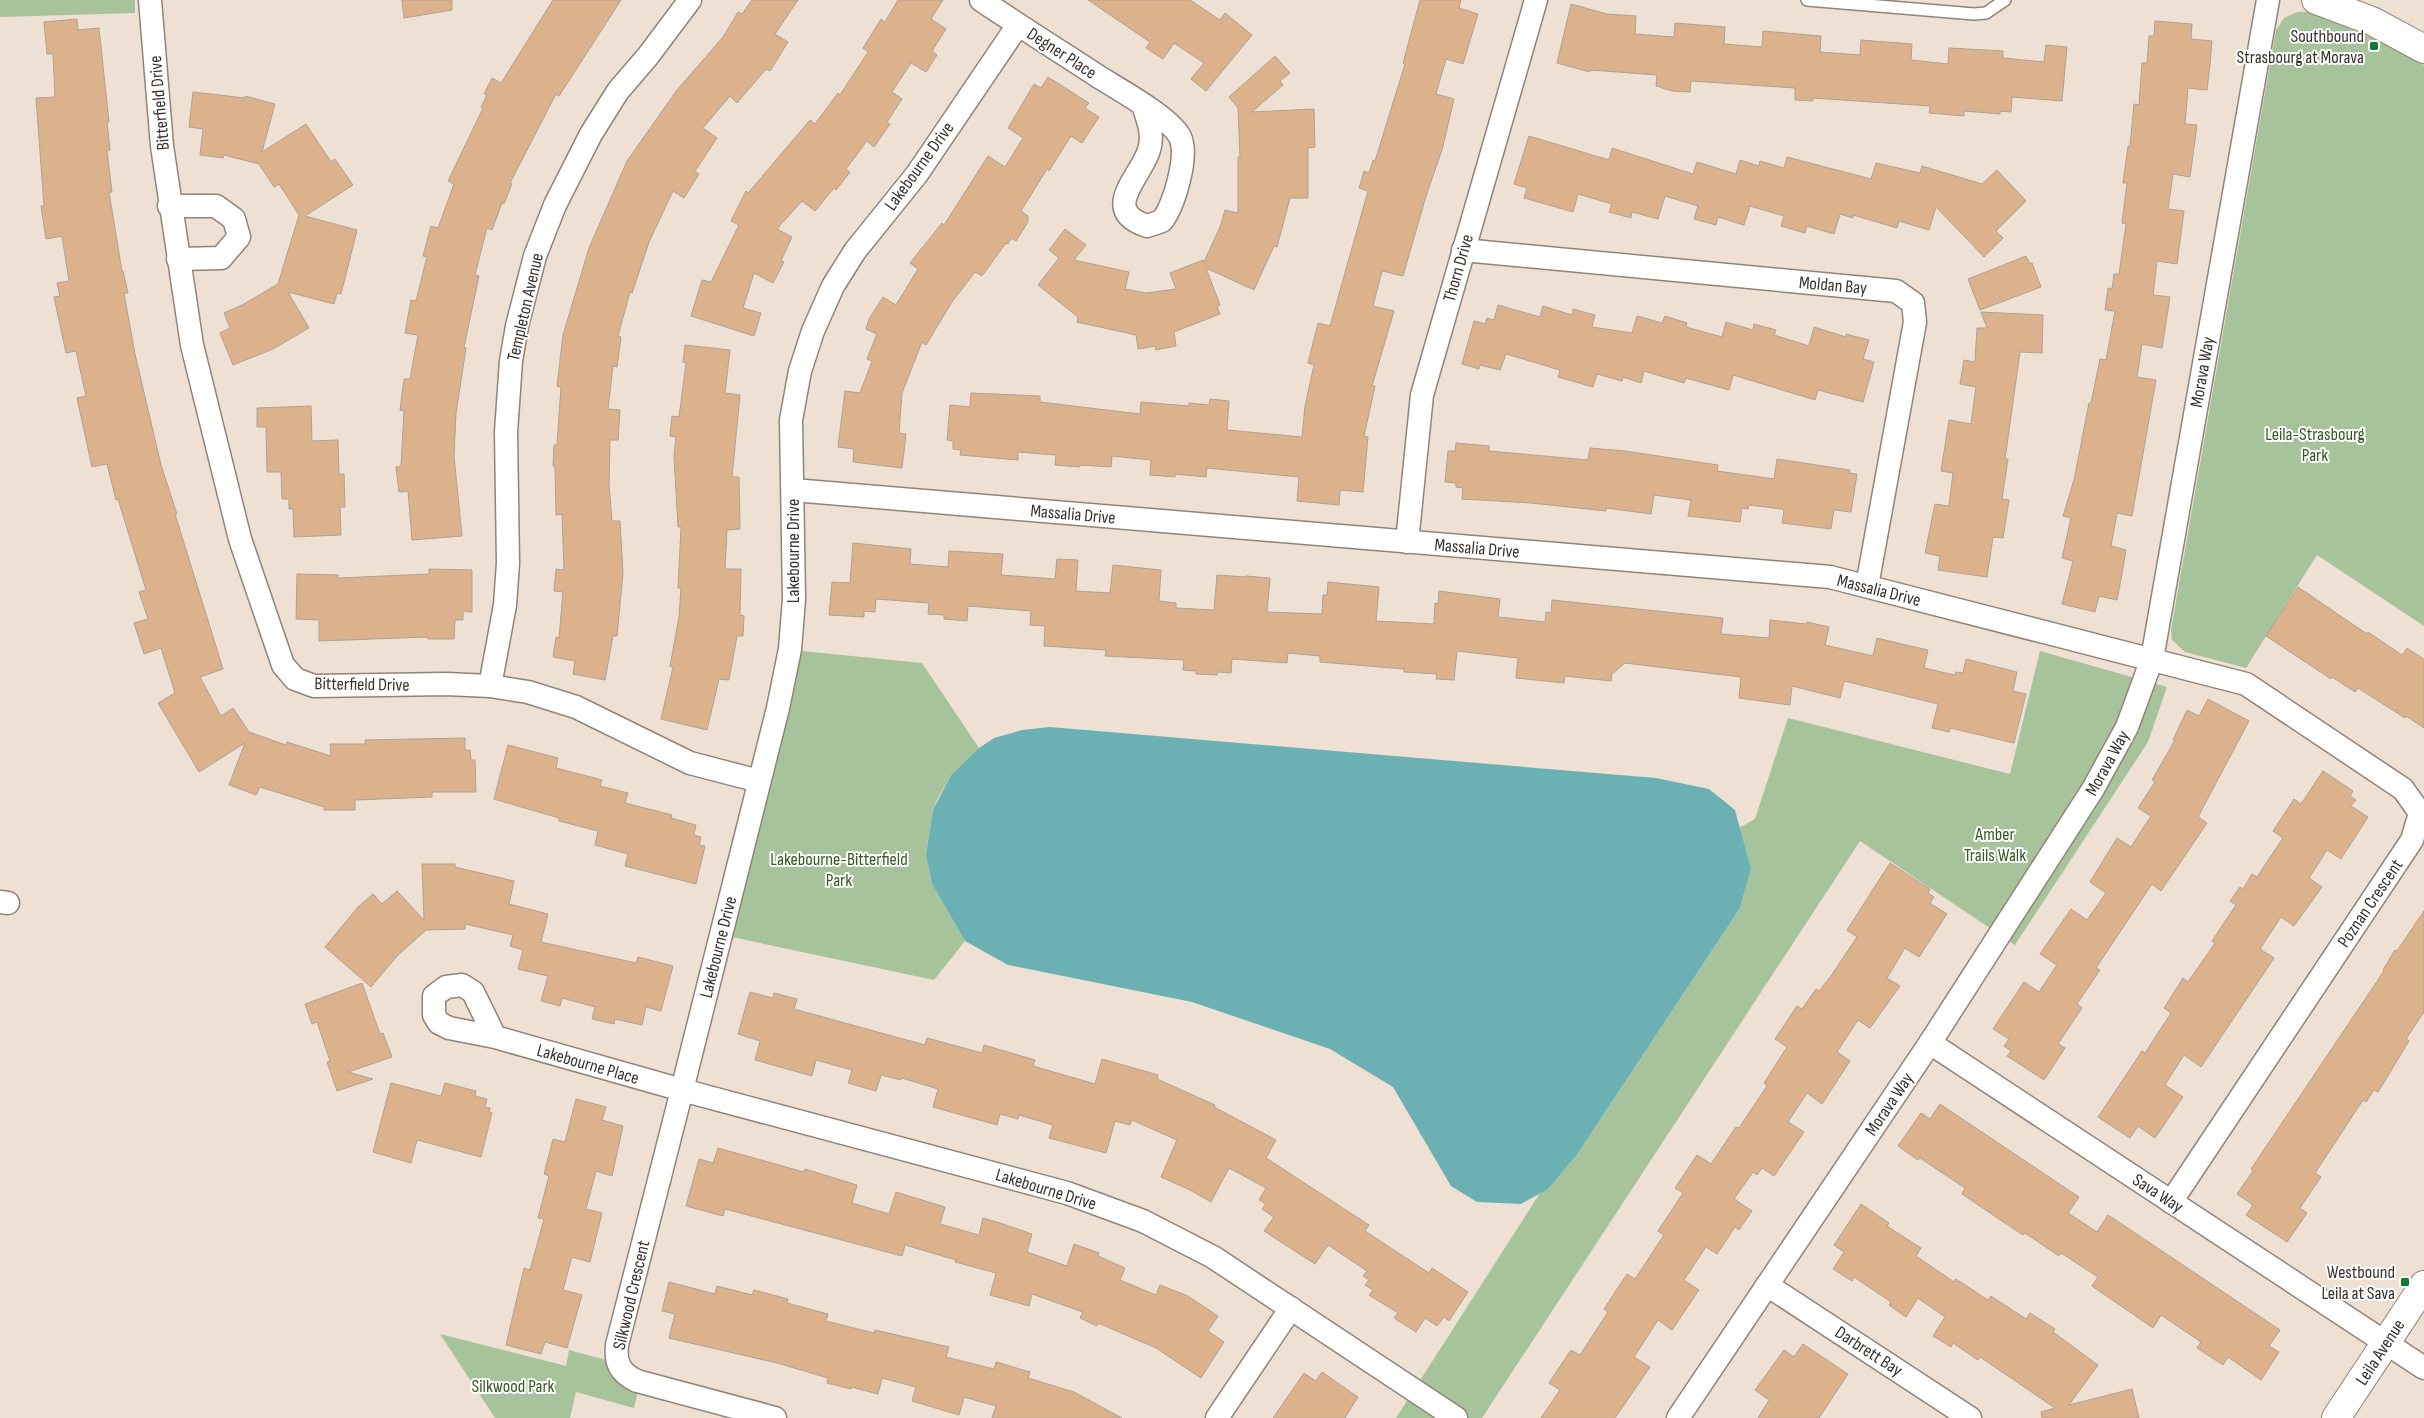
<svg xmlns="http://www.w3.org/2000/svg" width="2424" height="1418" viewBox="0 0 2424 1418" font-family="'Sofia Sans Condensed',sans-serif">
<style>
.green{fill:#a7c39c}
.water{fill:#6bb1b4}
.building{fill:#dcb28c;stroke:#afa195}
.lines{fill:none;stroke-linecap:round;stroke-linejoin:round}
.service-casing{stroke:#918478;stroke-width:14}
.minor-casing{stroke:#918478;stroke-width:25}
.tertiary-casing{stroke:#918478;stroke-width:30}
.service{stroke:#fff;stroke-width:11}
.minor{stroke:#fff;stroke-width:22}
.tertiary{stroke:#fff;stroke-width:28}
.poi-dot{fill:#0e7b30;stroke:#fff;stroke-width:2}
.labels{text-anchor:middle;stroke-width:4;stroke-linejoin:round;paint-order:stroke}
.poi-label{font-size:18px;fill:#38322d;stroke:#fff;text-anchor:end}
.street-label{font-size:18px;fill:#38322d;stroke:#fff}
.park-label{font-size:18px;fill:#325b1f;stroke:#fff}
</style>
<rect width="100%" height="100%" fill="#eee0d2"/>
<g class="green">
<polygon points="0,0 135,0 135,13 0,17"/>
<polygon points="2297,12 2310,12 2392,46 2424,65 2424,626 2317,555 2246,668 2185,652 2172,640 2171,630 2276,30 2284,18"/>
<polygon points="802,651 922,663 979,748 951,775 938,798 933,810 926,853 932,884 965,941 934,980 732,937"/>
<polygon points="2040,651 2167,687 2148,742 2015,945 1860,841 1482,1418 1396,1418 1540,1193 1548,1189 1576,1156 1740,908 1751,869 1739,828 1755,819 1788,718 2010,774"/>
<path d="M440,1334l126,32 3,-16 37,10c4,20 14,24 32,31l-4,17 -58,-16 -6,26h-75z"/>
</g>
<polygon class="water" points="1050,727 1656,778 1709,789 1735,810 1751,869 1740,908 1576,1156 1548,1189 1521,1204 1477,1202 1451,1186 1393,1087 1330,1049 1192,1002 1008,965 965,941 932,884 926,854 933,810 951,775 979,748 994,738 1022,730"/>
<g class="building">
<polygon points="402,0 452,0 452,10 404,18"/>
<polygon points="553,0 621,0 559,96 556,94 510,183 512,184 504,204 502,203 492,230 487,228 475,275 479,276 464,347 466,348 456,413 454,456 462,536 412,540 408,491 399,492 396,467 401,466 404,411 400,410 404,379 410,379 418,335 405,333 411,300 416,301 427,257 423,256 431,226 438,228 454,184 448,181 483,108 481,107 487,95 484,94 492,78 501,83"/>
<polygon points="752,0 798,0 775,34 788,42 770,71 766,69 737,103 730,96 703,128 717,138 695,171 699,174 684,198 673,191 649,242 632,293 630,292 618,336 621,337 617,367 613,366 608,409 620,410 618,440 610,440 609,484 612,521 620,521 623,573 617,636 613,636 605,680 573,674 575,661 553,657 556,637 559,638 563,592 554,591 556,569 564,570 562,514 556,515 555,466 553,466 554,445 557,445 561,387 557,386 563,335 589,248 627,161 677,90 723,37 738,12 742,14"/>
<polygon points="898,0 943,0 931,19 946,29 932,51 937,55 926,72 911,63 892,92 902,99 887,122 890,124 874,147 867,141 846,169 850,172 836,190 834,188 815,211 802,201 777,229 792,237 781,261 784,262 773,283 754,273 743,308 761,313 754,336 691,316 702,280 711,282 739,225 731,221 746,191 748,193 810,120 815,124 838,93 840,95 868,52 863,48 881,19 885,22"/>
<polygon points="1088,0 1190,0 1220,20 1225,13 1252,35 1206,91 1191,79 1204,63 1174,43 1163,59 1146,48 1150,42"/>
<polygon points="1420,0 1461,0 1459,8 1478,14 1463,64 1446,59 1436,94 1454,99 1442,150 1426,196 1403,276 1382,271 1373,306 1394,311 1372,386 1375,386 1364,436 1368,437 1363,492 1340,490 1339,505 1297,501 1299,477 1207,468 1206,477 1175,474 1175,477 1150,475 1151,460 1112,456 1111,467 1080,465 1080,467 1055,465 1056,455 1018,452 1018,460 960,455 961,450 953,449 953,441 947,440 950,405 970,407 971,393 1040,396 1040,402 1140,414 1141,402 1189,406 1189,403 1209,405 1210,399 1229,401 1227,430 1302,437 1305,406 1314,365 1308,363 1318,323 1330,326 1368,191 1359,188 1364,171 1369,173 1373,160 1375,161 1405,64 1403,63"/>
<polygon points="1571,4 1607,14 1636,16 1635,34 1674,37 1675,23 1725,27 1724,44 1762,47 1763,31 1821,36 1820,52 1860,55 1861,40 1912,44 1911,60 1948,64 1949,48 2003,51 2003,58 2044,62 2046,45 2067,47 2062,101 2012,97 2011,112 2000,111 2000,114 1964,111 1964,116 1929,113 1930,106 1813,98 1813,101 1795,100 1795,88 1691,81 1690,92 1672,91 1656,86 1657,75 1591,70 1590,72 1557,63"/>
<polygon points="77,19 78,30 99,28 109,122 107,122 110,150 107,151 112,192 109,192 122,271 123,271 128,293 124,293 135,354 161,465 177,514 175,514 223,669 200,677 221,716 233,708 249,732 286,745 287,742 331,756 330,744 365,744 365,740 465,738 465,750 470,750 471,760 475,760 476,792 432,792 432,797 355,800 355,810 324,810 324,807 260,787 256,795 229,785 245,743 199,772 158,703 175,693 161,648 144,654 134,623 148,619 139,592 146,590 118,499 116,500 107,464 92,467 77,398 86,396 76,351 66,353 54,297 60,296 57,283 69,281 62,236 46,239 41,206 44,206 36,98 55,97 53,54 47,54 44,22"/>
<polygon points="2155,21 2192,24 2191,39 2212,41 2210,64 2207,90 2188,88 2185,124 2197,125 2190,177 2173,174 2168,209 2184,211 2177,264 2157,261 2153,295 2170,297 2162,348 2142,344 2137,377 2156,380 2132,516 2117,513 2111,546 2126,550 2121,579 2117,600 2099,596 2095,612 2062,604 2073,561 2062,558 2071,518 2063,516 2074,480 2089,403 2091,403 2100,359 2106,360 2115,311 2105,310 2108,288 2112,289 2114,274 2119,274 2126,224 2122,223 2127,183 2123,183 2128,146 2130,146 2134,104 2139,105 2142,63 2147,63 2149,36 2154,36"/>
<polygon points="1275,56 1290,73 1280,81 1283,85 1252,112 1314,109 1315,147 1308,148 1308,198 1290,198 1277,247 1274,246 1254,290 1206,268 1220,305 1217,306 1220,314 1174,332 1176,346 1156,350 1155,346 1138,349 1136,335 1077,322 1078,317 1038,285 1059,258 1049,250 1065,229 1086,245 1074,260 1129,272 1125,289 1146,293 1176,289 1170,273 1203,260 1204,262 1220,227 1225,210 1238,213 1238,157 1240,157 1238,108 1229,97"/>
<polygon points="1048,77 1089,103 1085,108 1099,117 1082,143 1071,136 1049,171 1047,169 1021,211 1028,216 1028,222 1016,241 1011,238 1008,244 1006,243 982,276 975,272 952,302 926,345 922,342 902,393 899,433 906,434 902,468 853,462 854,449 838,447 845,391 860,393 872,361 867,359 877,334 866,329 869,319 883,297 896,305 918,269 910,263 942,223 944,225 988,156 1005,167 1023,138 1008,128 1034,84 1041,88"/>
<polygon points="193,92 245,98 245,96 275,104 262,152 306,124 331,162 335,159 353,185 305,216 357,230 341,294 337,293 334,304 288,292 309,328 273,349 233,365 220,333 230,328 224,313 242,305 278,284 299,215 279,184 274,187 259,164 224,155 223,158 200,155 203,129 189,127"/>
<polygon points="1529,136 1609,160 1612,148 1693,174 1697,162 1736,174 1740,160 1759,166 1760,161 1784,168 1787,157 1871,179 1876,163 1920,173 1922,166 1982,184 1997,170 2026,201 1996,231 2003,238 1984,257 1936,207 1929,230 1899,221 1897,228 1853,215 1853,218 1840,214 1834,234 1807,226 1805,233 1781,226 1784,216 1750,206 1744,225 1718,217 1716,225 1694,219 1698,206 1665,196 1658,219 1632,212 1631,218 1609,212 1612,204 1578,194 1573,212 1524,198 1527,188 1514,184"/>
<polygon points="2026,256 2030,264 2032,263 2041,287 1980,310 1968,279"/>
<polygon points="1498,305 1540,317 1543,306 1572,315 1573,309 1595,315 1592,327 1632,333 1637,316 1662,323 1665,316 1687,323 1686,327 1722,337 1726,322 1753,330 1754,324 1776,330 1774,335 1809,346 1814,327 1846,337 1846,334 1869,340 1863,359 1874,362 1863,402 1818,390 1815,400 1733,375 1729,390 1686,378 1684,383 1644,371 1641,383 1623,377 1622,381 1597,374 1593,387 1558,377 1560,370 1506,354 1500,370 1480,365 1479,369 1462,364 1474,321 1485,324 1487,318 1494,320"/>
<polygon points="1981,312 2043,315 2042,353 2020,352 2005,459 2008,459 2002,499 2009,500 2003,538 1993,537 1987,577 1938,570 1940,556 1925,553 1935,504 1949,506 1953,473 1941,471 1949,420 1971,424 1976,387 1960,384 1964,360 1975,362 1977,328 1987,328"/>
<polygon points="685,345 730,350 725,393 740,395 732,477 739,477 740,529 727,530 725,569 741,569 740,615 744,616 743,636 737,636 729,680 719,679 707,730 661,719 673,667 670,666 679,617 681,588 678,588 681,527 678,527 674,457 676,437 670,436 672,416 679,417 686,363 683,362"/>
<polygon points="311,406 312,441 338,440 339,474 344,474 345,507 340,507 341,535 294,537 293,509 289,509 289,499 282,499 281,472 267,472 266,427 257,427 257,408"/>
<polygon points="1456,443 1489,446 1489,451 1588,460 1590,448 1625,451 1718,465 1717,471 1774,479 1777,459 1850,470 1849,473 1857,474 1851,512 1834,510 1831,529 1782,523 1784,511 1782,509 1749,505 1748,509 1742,508 1740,522 1688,516 1691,500 1654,495 1651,514 1606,508 1606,511 1531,503 1462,499 1463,488 1456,487 1456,483 1445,482 1448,451 1455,451"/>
<polygon points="853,543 911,549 910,564 948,567 949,551 1003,554 1001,575 1055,579 1057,559 1078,560 1076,591 1110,593 1113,565 1161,570 1159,601 1176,603 1176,608 1214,610 1217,575 1246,577 1246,576 1270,578 1267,612 1322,614 1323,595 1327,595 1328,582 1379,587 1376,621 1434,624 1435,603 1438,604 1439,591 1500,599 1498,617 1545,622 1546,612 1551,613 1552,600 1723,618 1721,634 1769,638 1770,620 1806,624 1807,622 1829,627 1825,645 1873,656 1877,638 1906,645 1928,650 1924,668 1955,675 1956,672 1963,673 1966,659 2017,672 2013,691 2026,694 2014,743 1950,728 1949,732 1932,728 1938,704 1844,681 1840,698 1792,686 1790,705 1739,698 1741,677 1625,663 1612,674 1611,681 1565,676 1564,683 1516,678 1518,658 1457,651 1454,680 1436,679 1437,674 1404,672 1404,669 1320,662 1320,656 1288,653 1287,663 1232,659 1231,673 1218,672 1217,675 1196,674 1196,671 1183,670 1184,660 1105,656 1106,650 1044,646 1045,626 1030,625 1031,611 968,606 967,621 944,619 944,615 928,614 929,603 876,599 875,612 864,611 864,617 829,615 832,582 850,583"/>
<polygon points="429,569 472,570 472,612 463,611 463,620 455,620 454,639 428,639 428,637 319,641 319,620 296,619 297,574 338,575 338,578 429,574"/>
<polygon points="2298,587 2367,634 2368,632 2402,655 2407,648 2424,659 2424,728 2406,716 2405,718 2358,688 2355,692 2332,677 2331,679 2266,636"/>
<polygon points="2208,699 2249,721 2198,817 2207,823 2161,891 2152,884 2096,968 2100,970 2077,1004 2082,1008 2058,1044 2065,1048 2044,1080 2007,1056 2011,1051 2004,1046 2009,1039 1993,1029 2024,982 2039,992 2057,965 2040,954 2071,909 2087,920 2106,893 2090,882 2117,838 2131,847 2151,816 2138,808 2155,782 2152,780 2175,740 2173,740 2187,710 2199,716"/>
<polygon points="508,745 558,758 556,768 602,780 600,786 628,793 625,803 672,815 671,818 696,825 694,835 701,837 699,845 705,846 696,884 625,866 628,854 595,845 598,831 559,821 559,818 494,799"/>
<polygon points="2323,771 2353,791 2350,796 2356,800 2351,806 2368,817 2341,859 2327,850 2309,878 2322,887 2294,926 2281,917 2260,949 2274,958 2201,1067 2184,1055 2165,1085 2183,1097 2155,1138 2138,1126 2130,1138 2098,1117 2142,1051 2145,1053 2171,1013 2164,1008 2183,978 2188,982 2215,943 2212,941 2236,905 2230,901 2240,887 2243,889 2252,874 2257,877 2283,838 2273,831 2294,799 2301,804"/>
<polygon points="1890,863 1930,889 1928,893 1934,897 1930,903 1947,914 1919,957 1905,948 1887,978 1900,986 1870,1028 1858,1020 1837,1052 1850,1061 1822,1104 1807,1093 1788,1122 1804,1132 1774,1176 1762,1168 1757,1175 1753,1172 1734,1199 1752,1211 1739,1230 1735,1227 1717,1254 1706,1247 1684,1280 1699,1290 1672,1330 1658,1320 1634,1357 1650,1367 1615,1418 1541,1418 1560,1390 1549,1383 1571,1350 1580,1355 1608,1312 1604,1309 1627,1274 1635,1279 1664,1235 1658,1231 1683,1193 1675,1188 1697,1155 1711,1164 1736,1127 1739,1128 1767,1086 1764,1083 1787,1047 1775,1039 1797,1006 1802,1009 1816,989 1819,991 1831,976 1857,937 1847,930"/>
<polygon points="422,864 455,864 455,867 514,881 509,904 548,914 541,942 636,963 638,957 673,966 661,1011 646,1007 642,1025 615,1019 614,1024 592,1019 595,1007 562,998 560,1006 541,1001 548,976 518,969 523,950 510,946 513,935 465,924 465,929 426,930 397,956 371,987 325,947 358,907 373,894 382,904 397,891 424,920"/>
<polygon points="2424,911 2424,1012 2406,1039 2409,1041 2378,1092 2374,1090 2366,1102 2363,1100 2315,1173 2321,1177 2300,1208 2307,1213 2287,1242 2246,1215 2253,1205 2237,1194 2253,1171 2251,1169 2384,971 2383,970 2395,950 2397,951"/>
<polygon points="362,983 380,1034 383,1033 392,1057 348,1072 373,1079 337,1091 327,1062 330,1061 317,1022 312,1024 305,1004"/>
<polygon points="750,992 773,998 774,993 797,999 794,1009 925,1045 927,1038 982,1053 984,1045 1035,1060 1033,1066 1095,1084 1102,1059 1158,1075 1157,1079 1215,1105 1214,1107 1276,1140 1266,1158 1369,1225 1365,1231 1429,1273 1432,1268 1468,1292 1449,1321 1444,1317 1437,1326 1425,1318 1416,1332 1394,1318 1398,1313 1369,1295 1373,1290 1365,1285 1369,1280 1363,1276 1367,1271 1328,1245 1315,1264 1264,1231 1274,1217 1262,1209 1266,1204 1259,1200 1266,1188 1229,1168 1211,1202 1190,1190 1161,1177 1177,1140 1132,1120 1130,1125 1115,1121 1106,1153 1049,1138 1053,1125 1019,1115 1018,1119 1000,1114 997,1125 933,1107 938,1089 902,1078 901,1080 881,1075 876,1091 848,1083 852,1070 816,1060 812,1076 755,1060 760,1041 738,1034"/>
<polygon points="391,1083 441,1096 445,1083 476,1091 475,1096 487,1099 485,1107 490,1108 489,1112 492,1113 481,1157 417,1140 411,1163 373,1152"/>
<polygon points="576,1099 606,1107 602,1120 623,1126 612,1176 596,1171 586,1209 602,1213 590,1262 572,1257 563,1290 582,1295 567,1348 545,1342 541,1354 506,1345 524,1268 530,1270 544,1219 538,1218 549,1176 544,1174 553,1139 565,1142"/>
<polygon points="1940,1104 2079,1197 2068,1213 2097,1232 2108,1215 2280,1330 2269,1346 2279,1352 2261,1380 2228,1357 2223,1365 2197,1348 2201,1342 2161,1315 2153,1328 2092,1286 2098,1277 2061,1253 2059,1256 2025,1233 2023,1235 1962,1194 1965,1188 1920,1158 1918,1160 1898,1146 1921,1113 1930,1119"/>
<polygon points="718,1148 804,1172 805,1169 857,1185 852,1203 889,1214 896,1192 945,1207 940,1224 979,1235 983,1218 1003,1224 1032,1234 1027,1252 1067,1266 1074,1244 1099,1253 1098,1256 1125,1268 1120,1280 1156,1295 1160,1285 1188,1296 1218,1316 1208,1331 1224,1342 1201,1378 1156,1348 1098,1323 1097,1326 1080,1318 1083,1312 1032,1294 1029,1306 990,1295 996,1273 955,1262 956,1260 905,1245 902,1256 725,1209 723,1216 686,1206 699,1159 713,1163"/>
<polygon points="1861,1204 1889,1223 1887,1226 1921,1248 1916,1256 1954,1282 1956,1279 1988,1300 1991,1296 2026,1319 2030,1313 2055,1329 2053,1332 2098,1365 2069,1405 2132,1389 2139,1418 2042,1418 2041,1412 2055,1408 1980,1357 1978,1360 1953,1343 1951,1347 1933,1336 1945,1317 1918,1298 1906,1317 1889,1305 1891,1302 1854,1277 1852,1281 1833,1269 1844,1252 1834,1245"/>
<polygon points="669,1282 715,1294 717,1286 752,1295 754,1290 788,1299 787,1303 828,1314 826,1321 874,1333 875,1330 949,1347 946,1357 994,1369 996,1362 1030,1372 1028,1378 1074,1392 1122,1418 992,1418 996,1406 964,1397 959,1415 912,1401 916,1387 882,1378 878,1394 851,1387 851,1389 827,1383 828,1378 777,1363 669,1338 675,1314 662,1311"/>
<polygon points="1803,1344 1848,1374 1819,1418 1758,1418 1769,1400 1755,1390 1784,1350 1794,1357"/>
<polygon points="1322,1372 1358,1397 1345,1418 1273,1418 1304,1373 1316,1381"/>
</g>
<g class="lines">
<defs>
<polyline id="service" points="1807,0 1974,14 1986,13 2005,0"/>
<g id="minor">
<polyline points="150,0 162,146 192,345 240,539 283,665 295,679 314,686 446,684 490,686 528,692 576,707 690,763 759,781"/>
<path d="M981,0c39,26 78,51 118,77 19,12 72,41 81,60 9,19 -6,68 -18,84l-15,5c-48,-16 -6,-49 2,-76 5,-15 -1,-30 -6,-45"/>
<polyline points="1018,25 917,174 855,251 833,286 813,331 800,371 791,420 794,599 790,649 778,708 682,1090 1067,1193 1143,1221 1213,1257 1456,1418"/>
<polyline points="169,206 216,206 234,219 239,237 221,258 178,259"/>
<polyline points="1463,250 1896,291 1913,303 1915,322 1867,586"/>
<polyline points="793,490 1830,577 2246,684 2403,789 2420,813 2412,840 2171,1202"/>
<polyline points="1407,542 1422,395 1536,0"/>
<polyline points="490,686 505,605 508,563 506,432 511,361 517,326 535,256 555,205 591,134 618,91 648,56 690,0"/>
<polyline points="0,902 8,903"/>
<path d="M495,1037l-22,-45 -11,-7 -16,2 -12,9v19l5,8 10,5 46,9 187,53 -65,255c-2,18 3,28 20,36l138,37"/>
<polyline points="1930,1043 2424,1368"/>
<polyline points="1767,1285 1970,1418"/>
<polyline points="1217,1418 1291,1308"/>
<polyline points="1678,1418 1930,1043 2093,789 2127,727 2152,659 2268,0"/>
</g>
<g id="tertiary">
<polyline points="2316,0 2372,21 2424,49"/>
<polyline points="2336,1418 2424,1285"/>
</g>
</defs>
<use href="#service" class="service-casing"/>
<use href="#minor" class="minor-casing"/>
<use href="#tertiary" class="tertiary-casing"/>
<use href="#service" class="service"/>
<use href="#minor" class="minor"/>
<use href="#tertiary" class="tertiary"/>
</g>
<g class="poi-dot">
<rect x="2369" y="41" width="10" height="10" rx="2.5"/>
<rect x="2400" y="1277" width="10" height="10" rx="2.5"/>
</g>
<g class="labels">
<g class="poi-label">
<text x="2364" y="42">Southbound<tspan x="2364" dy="21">Strasbourg at Morava</tspan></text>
<text x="2395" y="1278">Westbound<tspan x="2395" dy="21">Leila at Sava</tspan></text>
</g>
<g class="street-label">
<text transform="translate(1062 53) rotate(33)" y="6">Degner Place</text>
<text transform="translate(159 103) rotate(-95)" y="6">Bitterfield Drive</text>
<text transform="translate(919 166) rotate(-54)" y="6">Lakebourne Drive</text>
<text transform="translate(1458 268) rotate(-74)" y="6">Thorn Drive</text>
<text transform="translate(1833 285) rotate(5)" y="6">Moldan Bay</text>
<text transform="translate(525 307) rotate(-77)" y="6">Templeton Avenue</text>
<text transform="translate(2202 372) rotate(-80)" y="6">Morava Way</text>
<text transform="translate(1073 514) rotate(5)" y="6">Massalia Drive</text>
<text transform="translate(1477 548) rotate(5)" y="6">Massalia Drive</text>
<text transform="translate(793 551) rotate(-90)" y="6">Lakebourne Drive</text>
<text transform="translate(1879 590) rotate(14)" y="6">Massalia Drive</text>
<text transform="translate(362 684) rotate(1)" y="6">Bitterfield Drive</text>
<text transform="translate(2107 763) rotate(-61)" y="6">Morava Way</text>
<text transform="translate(2370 903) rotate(-56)" y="6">Poznan Crescent</text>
<text transform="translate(718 947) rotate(-76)" y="6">Lakebourne Drive</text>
<text transform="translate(588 1064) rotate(16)" y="6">Lakebourne Place</text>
<text transform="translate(1889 1104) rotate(-56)" y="6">Morava Way</text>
<text transform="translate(1046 1189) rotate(17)" y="6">Lakebourne Drive</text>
<text transform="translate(2158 1193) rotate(33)" y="6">Sava Way</text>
<text transform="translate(631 1295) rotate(-77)" y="6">Silkwood Crescent</text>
<text transform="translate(1869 1351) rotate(33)" y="6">Darbrett Bay</text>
<text transform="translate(2380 1352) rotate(-57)" y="6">Leila Avenue</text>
</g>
<g class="park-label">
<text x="2315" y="440">Leila-Strasbourg<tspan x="2315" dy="21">Park</tspan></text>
<text x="1995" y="840">Amber<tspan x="1995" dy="21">Trails Walk</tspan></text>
<text x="839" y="865">Lakebourne-Bitterfield<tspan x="839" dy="21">Park</tspan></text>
<text x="513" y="1392">Silkwood Park</text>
</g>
</g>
</svg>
